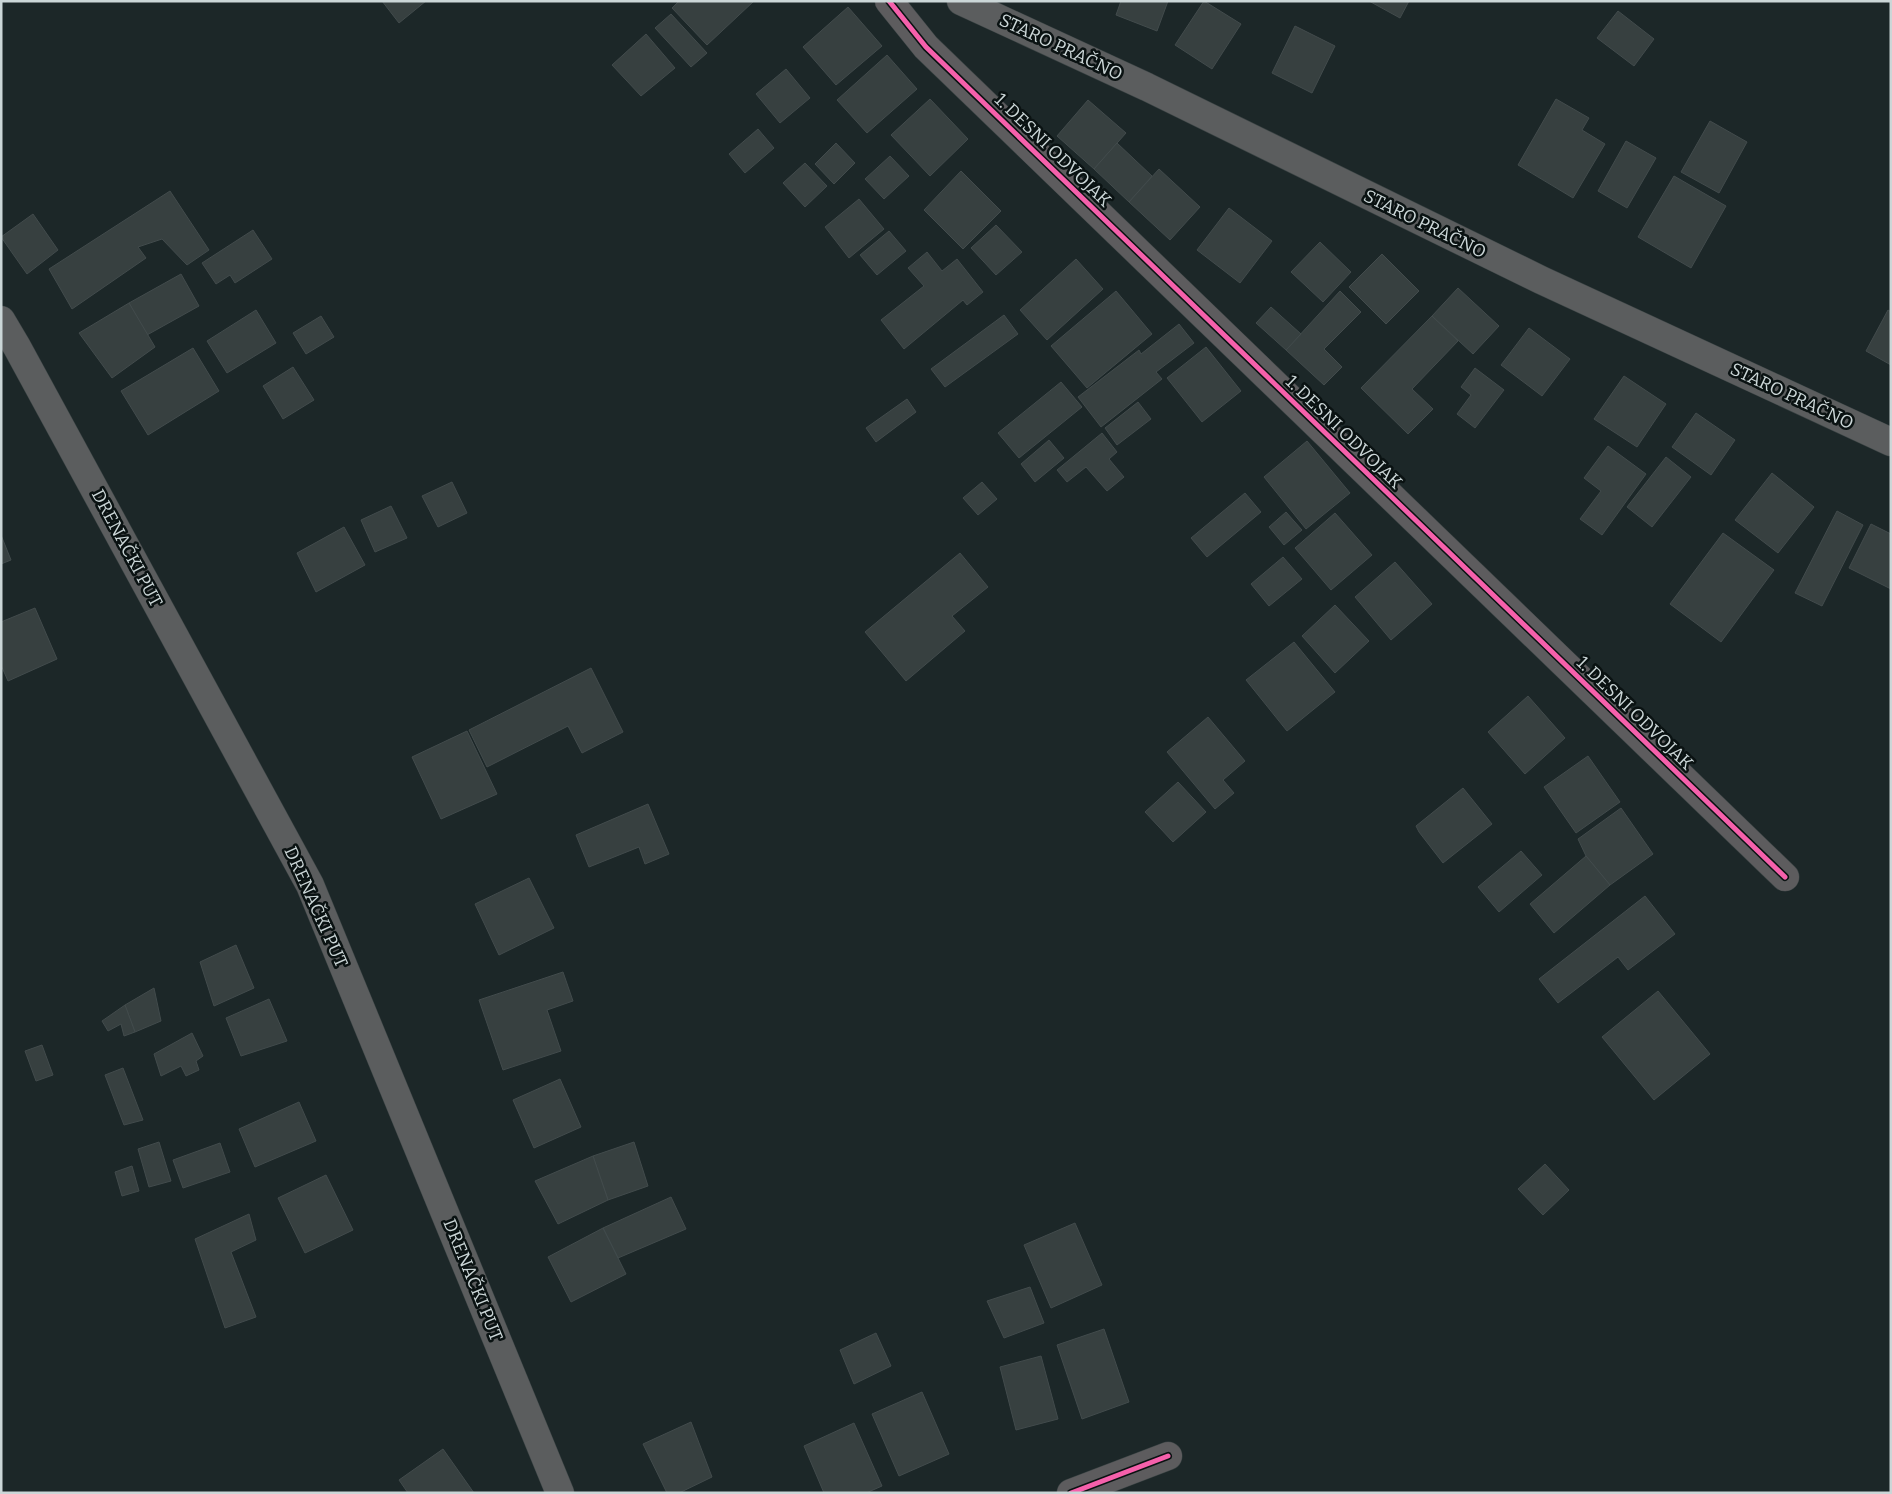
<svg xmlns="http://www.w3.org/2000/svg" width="1892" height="1494" viewBox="0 0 1892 1494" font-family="Bitter,serif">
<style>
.building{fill:#374040;stroke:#424b4c}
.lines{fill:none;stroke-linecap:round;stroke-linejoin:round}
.minor-casing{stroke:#394243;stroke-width:29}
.major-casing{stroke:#394243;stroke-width:29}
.minor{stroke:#5d5c5e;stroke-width:28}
.major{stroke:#5b5d5e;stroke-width:28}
.cycleway-casing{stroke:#0a1212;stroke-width:8}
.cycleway{stroke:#f560ab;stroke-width:5}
.labels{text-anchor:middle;stroke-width:5;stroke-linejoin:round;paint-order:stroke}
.street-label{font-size:18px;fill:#cbd6d7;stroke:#0a1212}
</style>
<rect width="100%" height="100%" fill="#1c2728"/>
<g class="building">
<polygon points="382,1 426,1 399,23"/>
<polygon points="679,1 754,1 707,45 672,8"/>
<polygon points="1121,1 1168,1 1157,31 1116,15"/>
<polygon points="1204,1 1241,24 1212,69 1175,45"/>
<polygon points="1369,1 1409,1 1400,18"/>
<polygon points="848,7 882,46 836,85 803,47"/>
<polygon points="1618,11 1654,39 1634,66 1597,38"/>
<polygon points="671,14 707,53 691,67 655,28"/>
<polygon points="1295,26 1335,46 1312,93 1272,73"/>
<polygon points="646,34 675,68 641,96 612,65"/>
<polygon points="887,55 917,89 867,133 837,100"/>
<polygon points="786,69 810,98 780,123 756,94"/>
<polygon points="930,99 968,139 930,176 891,135"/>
<polygon points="1556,99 1589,118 1582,130 1605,144 1573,198 1518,165"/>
<polygon points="1088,100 1126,133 1094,169 1057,136"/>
<polygon points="1710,121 1747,142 1719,193 1681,172"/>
<polygon points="758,129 774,148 745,173 729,154"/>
<polygon points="1626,141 1656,158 1627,208 1598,191"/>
<polygon points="836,143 855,163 834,184 815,164"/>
<polygon points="1117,143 1152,176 1129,202 1094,169"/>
<polygon points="890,156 909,176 884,199 865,179"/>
<polygon points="805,163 827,186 805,207 783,183"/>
<polygon points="1159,169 1200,207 1170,240 1129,202"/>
<polygon points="961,171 1001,211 963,249 924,210"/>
<polygon points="1674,176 1726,206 1691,268 1638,237"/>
<polygon points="170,191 209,250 187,265 162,239 138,247 146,258 72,309 49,269"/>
<polygon points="859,199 884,229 849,258 825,227"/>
<polygon points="1229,208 1272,241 1240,283 1197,250"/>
<polygon points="33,214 58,250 27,274 1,237"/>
<polygon points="996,225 1022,252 996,275 971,248"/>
<polygon points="253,230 272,259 235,283 230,275 216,284 202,263"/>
<polygon points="889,231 906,251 877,275 860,255"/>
<polygon points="1320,242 1351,272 1323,302 1291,272"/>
<polygon points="927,252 942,271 957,259 983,292 967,305 963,300 904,349 881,320 924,286 908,268"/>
<polygon points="1382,254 1419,291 1386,324 1349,287"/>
<polygon points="1076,259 1103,289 1047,340 1020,310"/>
<polygon points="181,274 199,306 147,335 129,303"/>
<polygon points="1458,288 1499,326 1473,354 1432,316"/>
<polygon points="1116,291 1152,334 1087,388 1051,346"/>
<polygon points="1340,291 1361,312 1324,349 1342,367 1324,385 1286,350"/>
<polygon points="129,303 155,347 112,378 79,333"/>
<polygon points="1271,307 1301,334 1286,350 1256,323"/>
<polygon points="256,310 276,343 227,373 207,341"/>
<polygon points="1888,310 1891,312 1891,365 1866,351"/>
<polygon points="1004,315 1018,334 945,387 931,369"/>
<polygon points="321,316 334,337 306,354 293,333"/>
<polygon points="1432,316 1458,341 1412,389 1433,409 1408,434 1361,388"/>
<polygon points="1179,324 1194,343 1156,372 1162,379 1101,427 1078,397 1139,350 1141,354"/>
<polygon points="1529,328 1570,359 1542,396 1501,365"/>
<polygon points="1206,347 1241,391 1202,422 1167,378"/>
<polygon points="193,348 219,391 148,435 121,391"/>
<polygon points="293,367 314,400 283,419 263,386"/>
<polygon points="1475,368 1504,390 1475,428 1457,414 1471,395 1461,387"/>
<polygon points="1624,376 1666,404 1637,447 1594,419"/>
<polygon points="1061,382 1082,407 1019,458 998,433"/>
<polygon points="907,399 916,412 876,442 866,428"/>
<polygon points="1138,402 1151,419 1117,445 1105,428"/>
<polygon points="1696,413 1735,440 1711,475 1672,447"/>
<polygon points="1102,433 1117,452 1109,459 1124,477 1107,491 1086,467 1067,482 1057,470"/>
<polygon points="1049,440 1064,458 1035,482 1021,464"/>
<polygon points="1307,441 1350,493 1306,529 1264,477"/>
<polygon points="1608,446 1646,474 1602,535 1580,519 1601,491 1584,478"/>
<polygon points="1666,457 1691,477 1652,527 1627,507"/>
<polygon points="1772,473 1814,507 1778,553 1735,520"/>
<polygon points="452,482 467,513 438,527 422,496"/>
<polygon points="982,482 997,499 978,515 963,498"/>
<polygon points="1245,493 1261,512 1207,557 1191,538"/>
<polygon points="391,506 407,538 375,552 361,520"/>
<polygon points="1837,511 1863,525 1822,606 1795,593"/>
<polygon points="1286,512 1302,530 1284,545 1269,527"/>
<polygon points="1335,513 1372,555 1331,590 1295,548"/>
<polygon points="1871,524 1891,534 1891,589 1849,568"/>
<polygon points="344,527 365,565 316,592 297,553"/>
<polygon points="1723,533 1774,570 1721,642 1670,604"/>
<polygon points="1,535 11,560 1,564"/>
<polygon points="960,553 988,587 952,616 965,631 906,681 865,632"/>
<polygon points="1283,557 1302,579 1269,606 1251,584"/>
<polygon points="1395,562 1432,604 1391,640 1355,597"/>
<polygon points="1335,605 1369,641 1335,673 1302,636"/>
<polygon points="35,608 57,659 8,681 1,665 1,622"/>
<polygon points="1294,642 1335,692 1287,731 1246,680"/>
<polygon points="591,668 623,732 582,753 568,726 487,767 469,730"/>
<polygon points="1528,696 1565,738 1525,774 1488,732"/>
<polygon points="1208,717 1245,761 1223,780 1234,793 1215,809 1167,752"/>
<polygon points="467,731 497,794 441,819 412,757"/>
<polygon points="1588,756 1620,802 1576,833 1544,787"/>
<polygon points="1178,782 1206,812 1173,842 1145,812"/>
<polygon points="1463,788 1492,824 1443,863 1419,832 1416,826"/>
<polygon points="648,804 669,854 645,864 639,847 589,867 576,835"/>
<polygon points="1621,808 1653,854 1610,885 1586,856 1578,839"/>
<polygon points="1521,851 1542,875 1499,912 1478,887"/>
<polygon points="1586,856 1610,885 1554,933 1530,904"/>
<polygon points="529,878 554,928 499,955 475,904"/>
<polygon points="1645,896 1675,934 1628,970 1618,957 1558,1003 1539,979"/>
<polygon points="236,945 254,988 214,1006 200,962"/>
<polygon points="563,972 573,1001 547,1010 561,1051 503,1070 479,1000"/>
<polygon points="154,988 161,1021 135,1032 125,1005"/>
<polygon points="1658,991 1710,1054 1654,1100 1602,1037"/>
<polygon points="269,999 287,1041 241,1056 226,1018"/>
<polygon points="125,1005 135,1032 124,1036 121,1024 108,1031 102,1021"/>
<polygon points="192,1033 203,1056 196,1061 199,1070 186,1076 181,1066 161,1076 154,1054"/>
<polygon points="42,1045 53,1075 36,1081 25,1051"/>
<polygon points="123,1068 143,1120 124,1125 105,1075"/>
<polygon points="560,1079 581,1127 534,1148 513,1100"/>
<polygon points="299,1102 316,1141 255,1167 239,1129"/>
<polygon points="159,1142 171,1181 149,1187 138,1149"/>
<polygon points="634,1142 648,1186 608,1200 593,1156"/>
<polygon points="220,1143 230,1172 183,1188 173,1160"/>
<polygon points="593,1156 608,1200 558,1224 535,1181"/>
<polygon points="1545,1164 1569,1190 1543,1215 1518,1189"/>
<polygon points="132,1166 139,1191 122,1196 115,1172"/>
<polygon points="326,1175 353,1230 305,1253 278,1198"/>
<polygon points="671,1197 686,1229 618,1258 603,1228"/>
<polygon points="249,1214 256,1240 231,1252 256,1317 225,1328 195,1239"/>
<polygon points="1075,1223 1102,1285 1051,1308 1024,1245"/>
<polygon points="603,1228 626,1274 571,1302 548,1257"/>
<polygon points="1030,1287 1044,1323 1004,1338 987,1301"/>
<polygon points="1104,1329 1129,1402 1082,1419 1057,1345"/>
<polygon points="876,1333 891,1366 854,1384 840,1350"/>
<polygon points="1041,1356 1058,1419 1016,1430 1000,1367"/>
<polygon points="922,1392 949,1454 899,1476 872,1414"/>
<polygon points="691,1422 712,1477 679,1493 667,1493 643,1444"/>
<polygon points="854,1423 882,1486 866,1493 824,1493 804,1446"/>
<polygon points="443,1449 474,1493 408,1493 399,1480"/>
</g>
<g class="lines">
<defs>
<g id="minor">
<polyline points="889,1 926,47 1785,877"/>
<polyline points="1071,1493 1168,1456"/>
</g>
<g id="major">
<polyline points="961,1 1147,87 1541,280 1891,442"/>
<polyline points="1,320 17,347 310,885 560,1493"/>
</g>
</defs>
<use href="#minor" class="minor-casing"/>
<use href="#major" class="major-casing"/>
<use href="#minor" class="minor"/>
<use href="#major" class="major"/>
<defs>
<g id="cycleway">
<polyline points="889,1 926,47 1785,877"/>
<polyline points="1071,1493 1168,1456"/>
</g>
</defs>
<use href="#cycleway" class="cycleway-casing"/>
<use href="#cycleway" class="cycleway"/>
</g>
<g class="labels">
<g class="street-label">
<text transform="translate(1061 47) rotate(25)" y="6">STARO PRAČNO</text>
<text transform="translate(1053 150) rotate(44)" y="6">1. DESNI ODVOJAK</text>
<text transform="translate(1425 224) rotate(26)" y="6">STARO PRAČNO</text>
<text transform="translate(1792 396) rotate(25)" y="6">STARO PRAČNO</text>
<text transform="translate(1344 432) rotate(44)" y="6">1. DESNI ODVOJAK</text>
<text transform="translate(127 548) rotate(62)" y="6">DRENAČKI PUT</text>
<text transform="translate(1635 713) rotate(44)" y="6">1. DESNI ODVOJAK</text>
<text transform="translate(316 907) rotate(66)" y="6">DRENAČKI PUT</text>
<text transform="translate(473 1280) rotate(68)" y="6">DRENAČKI PUT</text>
</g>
</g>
<rect width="1892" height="1494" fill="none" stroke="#cbd6d7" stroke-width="5"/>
</svg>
